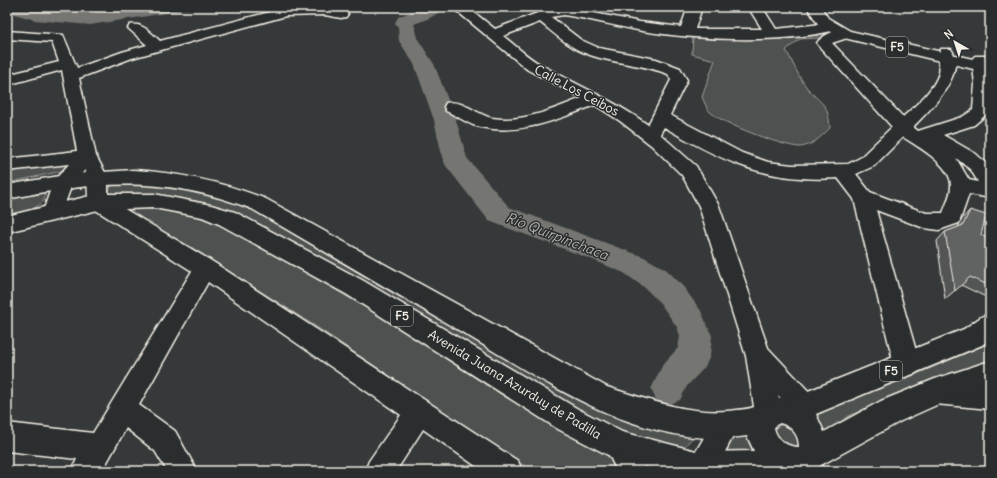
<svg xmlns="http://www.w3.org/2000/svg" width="997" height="478" viewBox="0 0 997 478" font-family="Delius,sans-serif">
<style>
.green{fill:#4e514f;stroke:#a1a19c}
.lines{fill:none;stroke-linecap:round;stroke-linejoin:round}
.stream{stroke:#a8a7a1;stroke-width:3}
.river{fill:#757572;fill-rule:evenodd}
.minor-casing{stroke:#f4f1e8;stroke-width:3}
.highway-casing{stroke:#f4f1e8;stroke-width:3}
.minor{fill:#2a2d2e;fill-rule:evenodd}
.highway{fill:#2a2d2e;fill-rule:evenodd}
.wall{fill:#535554;stroke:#f4f1e8}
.building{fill:#616362;stroke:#f4f1e8}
.labels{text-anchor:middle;stroke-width:3;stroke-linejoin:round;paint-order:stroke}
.shield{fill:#2a2d2e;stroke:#b7b6b0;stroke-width:1}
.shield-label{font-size:12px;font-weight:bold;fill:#f4f1e8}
.street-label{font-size:13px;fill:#f4f1e8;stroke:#2a2d2e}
.water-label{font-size:14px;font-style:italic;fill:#b4b3ad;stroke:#2a2d2e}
</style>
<rect width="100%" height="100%" fill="#363939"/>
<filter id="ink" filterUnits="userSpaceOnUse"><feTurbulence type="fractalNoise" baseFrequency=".025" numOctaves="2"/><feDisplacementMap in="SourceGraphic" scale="8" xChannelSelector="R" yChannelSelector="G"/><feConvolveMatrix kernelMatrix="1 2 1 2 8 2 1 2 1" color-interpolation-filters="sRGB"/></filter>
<g filter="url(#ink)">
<g class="green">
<path d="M814,32l5,6 -19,1 -14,11c7,13 13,28 22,39 15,17 20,14 22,39 -8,8 -19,19 -31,19 -17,-1 -79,-24 -90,-36 -3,-4 -5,-10 -7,-14l13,-37 -23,-6 1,-17z"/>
<polygon points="65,163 68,165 66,169 62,171 7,183 7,168"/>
<path d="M113,182l81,7 50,16 147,82 222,130 39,12 43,6 -12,13 -30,-6 -36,-12 -63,-34 -316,-181c-44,-20 -83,-21 -131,-19z"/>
<path d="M42,191l3,2c2,16 -26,20 -38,23v-19z"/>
<polygon points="113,208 163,209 215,221 374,312 614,459 622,471 532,471 315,326 191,247 154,227"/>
<polygon points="990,343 990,364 893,396 849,416 822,435 804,416 898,382"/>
<polygon points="781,425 793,429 799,439 797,446 794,448 782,446 774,431 778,426"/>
<polygon points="751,434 756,456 716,455 722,437"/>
</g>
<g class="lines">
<polyline class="stream" points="7,14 17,9"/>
<g class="river">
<polygon points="7,7 31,7 90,13 135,7 182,7 179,11 173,12 90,25 35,20 7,12"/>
<path d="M422,7h22c-7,9 -19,13 -30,17l5,17 15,23 22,56 11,38 42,49 135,50 23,13 15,15 19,26 11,25 -2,20 -5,11 -18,19 -7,14 -12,5 -12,-5 -5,-11 12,-25 15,-16 2,-12 -3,-9 -17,-24 -15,-15 -21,-15 -33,-14 -102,-38 -43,-55 -3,-6 -9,-40 -20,-56 -15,-23 -1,-14 -3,-4 3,-6z"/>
</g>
<defs>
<g id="minor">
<path d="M326,7l20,4 2,3 -2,3 -5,1 -16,-3 -39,1 -154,42 -53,20 17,78 12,22v21l105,63 305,199 4,10h-39l-60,-42 -27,42h-31l4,-10 32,-46 -193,-133 -69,123 36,26 22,40h-30l-12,-20 -29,-23 -24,43h-30l5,-12 -70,-8v-28l86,10 99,-162 -101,-64c-6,-11 -1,-25 -6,-37l-13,14 -12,33 -7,2 -7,-2 -3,-5 10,-30 16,-18 -62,7v-12l70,-8 -15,-81 -55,15v-10l52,-13 -7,-20 -45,-3v-8l56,4 14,33 45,-16 25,-7 -19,-17 2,-3c12,-3 22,9 30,16l125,-33z"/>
<path d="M452,7h15l28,22 53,-20 15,-2 77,15 41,5 7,-20h14l-7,22h67l-14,-22h14l14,22 55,-6 5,1 2,3 -2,3c-56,14 -138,10 -194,1 -26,-5 -52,-12 -78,-16l-13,2 30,23 18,8 57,11 24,9 7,12 -17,35 72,38 26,9 24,3 56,-1 12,-6 32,-31 -73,-81 -2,-3c6,-9 22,-15 33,-12l2,3 -2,3 -18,6 71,74c12,-11 31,-27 36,-44 2,-7 -3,-17 2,-24h10c17,24 -22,62 -38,78l5,4 44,-14 11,-7 2,-26 -3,-25 3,-3h10c8,11 5,42 4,56l-15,13 -31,10 33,19 14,13v28l-5,2 -16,-3 -10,29 -20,7 -15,-2 -48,-18 44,155 -4,8 -9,3 -9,-3 -4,-8 -40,-166 -16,-21c-71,5 -114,-16 -174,-51l-4,7 36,32 23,40 49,142 46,49 4,9 -4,9 -9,4 -9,-4 -18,-20 3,18 -4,9 -9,4 -9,-4 -4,-9 -9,-57 -47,-150 -17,-31 -31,-30 -31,-24 -25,-16c-39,15 -80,33 -122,20 -9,-4 -18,-10 -27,-14l-2,-4 2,-4c16,-4 31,12 46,15 31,5 62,-9 90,-20l-54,-28zM540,22c15,12 31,27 50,33 26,9 53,9 78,19l3,6 -23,45c-34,-25 -72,-40 -108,-61 -13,-7 -25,-19 -37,-28zM903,137c15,10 49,28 48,49 0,8 -5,19 -8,27h-17l-56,-21 -14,-18 18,-8zM956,158l15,12 7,12 -9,-2z"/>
<polygon points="935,380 990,385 990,409 935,404 926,401 922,392 926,383"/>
<polygon points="726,412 736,416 739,425 715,471 685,471 716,416"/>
<polygon points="618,431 628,435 646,471 617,471 604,445 608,435"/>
</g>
<g id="highway">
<polygon points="807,7 821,7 828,18 850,31 990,63 990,73 840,37 818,24"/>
<path d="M134,170c48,3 88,12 132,29l341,188c39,12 79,27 120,24 7,-1 20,-1 27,-4 12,-5 21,-12 34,-8l176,-70 17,-12 9,-3v25l-8,6 -166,69 8,18 57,-31 54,-22 55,-18v24l-49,18 -40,18 -80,44 -6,6h-155l-52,-16 -50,-26 -212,-135 -127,-70 -17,-7 -48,-9 -56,2 -91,22v-16l91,-22h56l57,11 24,7 127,68 216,129 44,23 78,20 54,-1 -7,-15c-109,16 -210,-61 -299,-112 -66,-39 -131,-77 -196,-115 -87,-34 -156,-28 -245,-10v-14l64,-11zM780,423c12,3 19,12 19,24 -12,0 -22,-7 -25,-19l2,-3z"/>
</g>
</defs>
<use href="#minor" class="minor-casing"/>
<use href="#highway" class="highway-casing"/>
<use href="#minor" class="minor"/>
<use href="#highway" class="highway"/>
</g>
<polygon class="wall" points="970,210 981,235 990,239 990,299 961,285 945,299 937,241 945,232 958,227 962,219"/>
<polygon class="building" points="970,210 986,215 981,235 990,239 990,286 970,277 955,291 945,232 963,225"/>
</g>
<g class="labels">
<g class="shield">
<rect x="886" y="37" width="22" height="20" rx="3"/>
<rect x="391" y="306" width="22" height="20" rx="3"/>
<rect x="880" y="361" width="22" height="20" rx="3"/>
</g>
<g class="shield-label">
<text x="897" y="51">F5</text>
<text x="402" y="320">F5</text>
<text x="891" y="375">F5</text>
</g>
<g class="street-label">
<text transform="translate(577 90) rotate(28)" y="5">Calle Los Ceibos</text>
<text transform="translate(515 384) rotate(31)" y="5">Avenida Juana Azurduy de Padilla</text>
</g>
<g class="water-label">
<text transform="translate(557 236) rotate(21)" y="5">Río Quirpinchaca</text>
</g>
</g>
<rect width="997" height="478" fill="none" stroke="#2a2d2e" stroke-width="24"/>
<rect x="12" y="12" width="973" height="454" fill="none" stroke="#f4f1e8" stroke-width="1.5" filter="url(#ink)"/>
<g transform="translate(955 42) rotate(321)" stroke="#2a2d2e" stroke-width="3" paint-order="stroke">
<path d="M0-3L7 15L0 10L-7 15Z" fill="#f4f1e8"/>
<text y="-6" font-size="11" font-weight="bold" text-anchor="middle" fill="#f4f1e8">N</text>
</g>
</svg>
